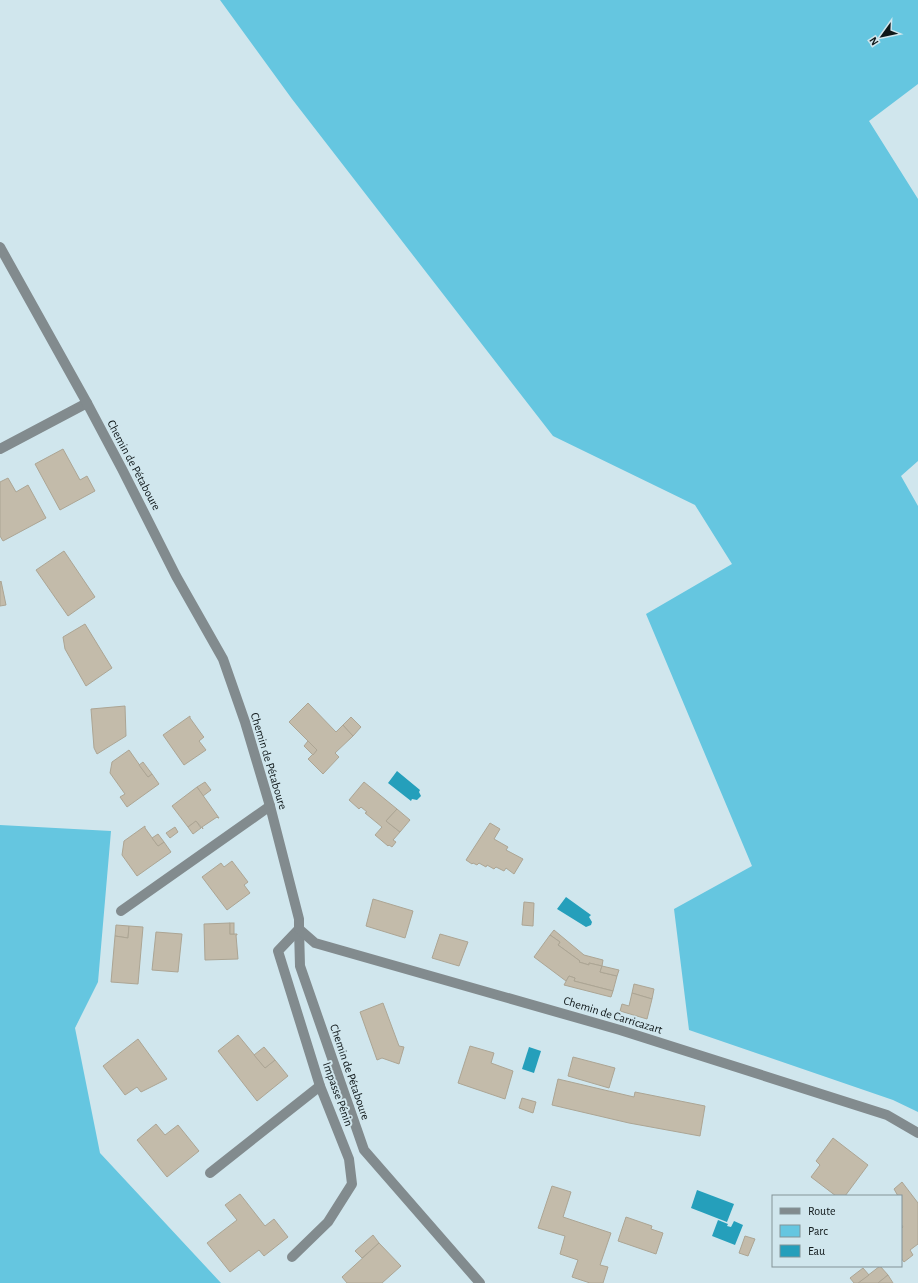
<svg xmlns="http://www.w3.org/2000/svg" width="918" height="1283" viewBox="0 0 918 1283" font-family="'Alegreya Sans',sans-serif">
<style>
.green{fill:#65c6e0}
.water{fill:#259fbb}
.building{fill:#c3bbaa;stroke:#aca594}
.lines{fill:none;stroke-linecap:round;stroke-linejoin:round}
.service{stroke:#828b8e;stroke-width:10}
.minor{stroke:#828b8e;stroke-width:10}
.labels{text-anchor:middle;stroke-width:4;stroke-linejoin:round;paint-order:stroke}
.street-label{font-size:12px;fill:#0f1719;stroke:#d0e6ed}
</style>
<rect width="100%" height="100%" fill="#d0e6ed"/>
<g class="green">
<polygon points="220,0 918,0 918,84 869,121 918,199 918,461 901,476 918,506 918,1112 893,1100 689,1030 674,909 752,866 646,614 732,564 695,505 553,436 292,99"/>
<polygon points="0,825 111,831 98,982 75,1028 100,1153 221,1283 0,1283"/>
</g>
<g class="water">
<polygon points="397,771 420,790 419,792 421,796 417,800 412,799 411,801 388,783"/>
<polygon points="566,897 591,915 589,917 592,922 591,925 586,927 557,909"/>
<polygon points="529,1047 541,1051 534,1073 522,1069"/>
<polygon points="697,1190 734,1204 727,1222 691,1208"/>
<polygon points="718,1220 728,1224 727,1226 731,1227 734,1221 743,1225 735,1245 712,1236"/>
</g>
<g class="building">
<polygon points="63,449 80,480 87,476 95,491 60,510 35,464"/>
<polygon points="8,478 16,492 28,485 46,518 3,541 0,536 0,482"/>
<polygon points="64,551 95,597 68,616 36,570"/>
<polygon points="1,581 6,605 0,606 0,582"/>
<polygon points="85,624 112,668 86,686 65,649 63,637"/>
<polygon points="308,703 336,732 343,725 353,736 335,753 339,757 323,774 308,759 317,750 289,722"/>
<polygon points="125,706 126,736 97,754 94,748 91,709"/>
<polygon points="190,716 190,718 203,736 204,737 199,741 206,750 184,765 163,735"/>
<polygon points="351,717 361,727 353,736 343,725"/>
<polygon points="308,741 317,750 313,755 304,746"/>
<polygon points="129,750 148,777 152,774 159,784 127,807 120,797 125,794 110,773 112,762"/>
<polygon points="143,762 152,774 148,777 139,765"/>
<polygon points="205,782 211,790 203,796 197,787"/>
<polygon points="364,782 397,809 386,821 400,832 393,840 396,842 392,847 389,845 388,846 375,835 382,827 365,813 367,812 361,807 359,809 349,800"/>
<polygon points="197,787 219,818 218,818 217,817 202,827 203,829 196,821 188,827 172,806"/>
<polygon points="397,809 410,820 400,832 386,821"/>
<polygon points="196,821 201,828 193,834 188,827"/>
<polygon points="490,823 500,829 494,839 508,847 506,850 523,859 514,874 506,868 504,871 496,867 494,869 487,865 486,867 479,863 477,865 473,863 472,864 466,860"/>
<polygon points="145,826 145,828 158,846 164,842 171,852 137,876 122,855 124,841"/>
<polygon points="175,827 178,832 170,838 166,833"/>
<polygon points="158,834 164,842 158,846 152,838"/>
<polygon points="232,861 248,882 244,885 250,893 227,910 202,877 221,863 224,867"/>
<polygon points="373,899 413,911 405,938 366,926"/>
<polygon points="524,902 534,903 533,926 522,925"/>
<polygon points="230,923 230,934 237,934 237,935 236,935 238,959 205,960 204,924"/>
<rect x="230" y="923" width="4" height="11"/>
<polygon points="116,925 129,926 128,938 115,936"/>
<polygon points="129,926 143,927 138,984 111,982 115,936 128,938"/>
<polygon points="554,930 584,955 603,960 602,966 589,963 589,965 579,962 580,961 558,945 560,942 550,935"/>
<polygon points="156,932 182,934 178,972 152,970"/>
<polygon points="440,934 468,942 459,966 432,958"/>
<polygon points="550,935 560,942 558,945 580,961 579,962 589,965 589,963 602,966 600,972 617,976 613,991 574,981 575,978 569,976 566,981 534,957"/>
<polygon points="602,966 619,970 617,976 600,972"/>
<polygon points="569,976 575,978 574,981 613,991 611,997 564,985"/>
<polygon points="634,984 654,989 652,999 632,993"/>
<polygon points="632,993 652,999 647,1019 620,1011 622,1004 629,1006"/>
<polygon points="383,1003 399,1046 404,1047 399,1064 382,1058 377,1060 360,1012"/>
<polygon points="238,1035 265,1068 275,1060 288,1076 257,1101 218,1051"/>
<polygon points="138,1039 167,1079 141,1092 137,1087 125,1095 103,1066"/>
<polygon points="470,1046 494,1053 491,1063 513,1071 505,1099 458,1083"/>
<polygon points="264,1047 275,1060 265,1068 254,1055"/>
<polygon points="573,1057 615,1068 609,1088 568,1076"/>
<polygon points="558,1079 634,1097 635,1092 705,1106 700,1136 629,1123 552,1105"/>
<polygon points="522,1098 536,1102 533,1113 519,1108"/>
<polygon points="156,1124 165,1135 178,1125 199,1151 167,1177 137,1140"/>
<polygon points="833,1138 868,1165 845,1196 836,1196 811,1177 820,1165 816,1161"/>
<polygon points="902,1182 918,1203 918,1244 910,1250 913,1255 904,1262 901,1258 901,1229 903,1227 901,1224 901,1196 898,1196 894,1189"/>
<polygon points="552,1186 571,1192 563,1217 611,1233 600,1265 608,1267 603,1283 590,1283 572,1277 578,1260 560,1254 565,1236 538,1228"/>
<polygon points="240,1194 265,1226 274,1219 288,1237 264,1256 259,1250 230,1272 207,1243 237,1220 225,1205"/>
<polygon points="626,1217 652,1226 651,1229 663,1233 656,1254 618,1241"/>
<polygon points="373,1235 379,1243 362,1258 355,1251"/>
<polygon points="745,1236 755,1239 748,1256 739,1253"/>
<polygon points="379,1243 401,1266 382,1283 347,1283 342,1277"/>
<polygon points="880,1266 888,1275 878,1283 858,1283"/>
<polygon points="863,1268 869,1275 858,1283 854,1283 850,1278"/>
<polygon points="888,1275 893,1283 878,1283"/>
</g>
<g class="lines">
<g class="service">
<polyline points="0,449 87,403"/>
<polyline points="121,911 270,806"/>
<polyline points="299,929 300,966 364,1150 480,1283"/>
<polyline points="210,1173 320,1086"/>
<polyline points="292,1257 328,1222 352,1184 349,1159 320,1086 278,951 299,929"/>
</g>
<polyline class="minor" points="0,247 87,403 122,469 176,576 223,659 245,722 270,806 299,919 299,929 315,943 620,1030 887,1115 918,1133"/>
</g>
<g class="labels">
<g class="street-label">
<text transform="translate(134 465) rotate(62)" y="4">Chemin de Pétaboure</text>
<text transform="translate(269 761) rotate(73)" y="4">Chemin de Pétaboure</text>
<text transform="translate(613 1015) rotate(17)" y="4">Chemin de Carricazart</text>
<text transform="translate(350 1072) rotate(71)" y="4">Chemin de Pétaboure</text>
<text transform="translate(338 1094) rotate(70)" y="4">Impasse Pénin</text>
</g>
</g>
<rect x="772" y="1195" width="130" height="72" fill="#d0e6ed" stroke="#839398"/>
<rect x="780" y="1208" width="20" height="6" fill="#828b8e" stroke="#839398"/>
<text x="808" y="1215" font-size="12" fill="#0f1719">Route</text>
<rect x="780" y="1225" width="20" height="12" fill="#65c6e0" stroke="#839398"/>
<text x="808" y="1235" font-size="12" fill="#0f1719">Parc</text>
<rect x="780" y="1245" width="20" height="12" fill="#259fbb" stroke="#839398"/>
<text x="808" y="1255" font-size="12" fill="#0f1719">Eau</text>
<g transform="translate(882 36) rotate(237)" stroke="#d0e6ed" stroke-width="3" paint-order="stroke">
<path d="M0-3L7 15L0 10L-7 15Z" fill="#0f1719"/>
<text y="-6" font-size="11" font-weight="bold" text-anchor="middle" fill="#0f1719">N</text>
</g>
</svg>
